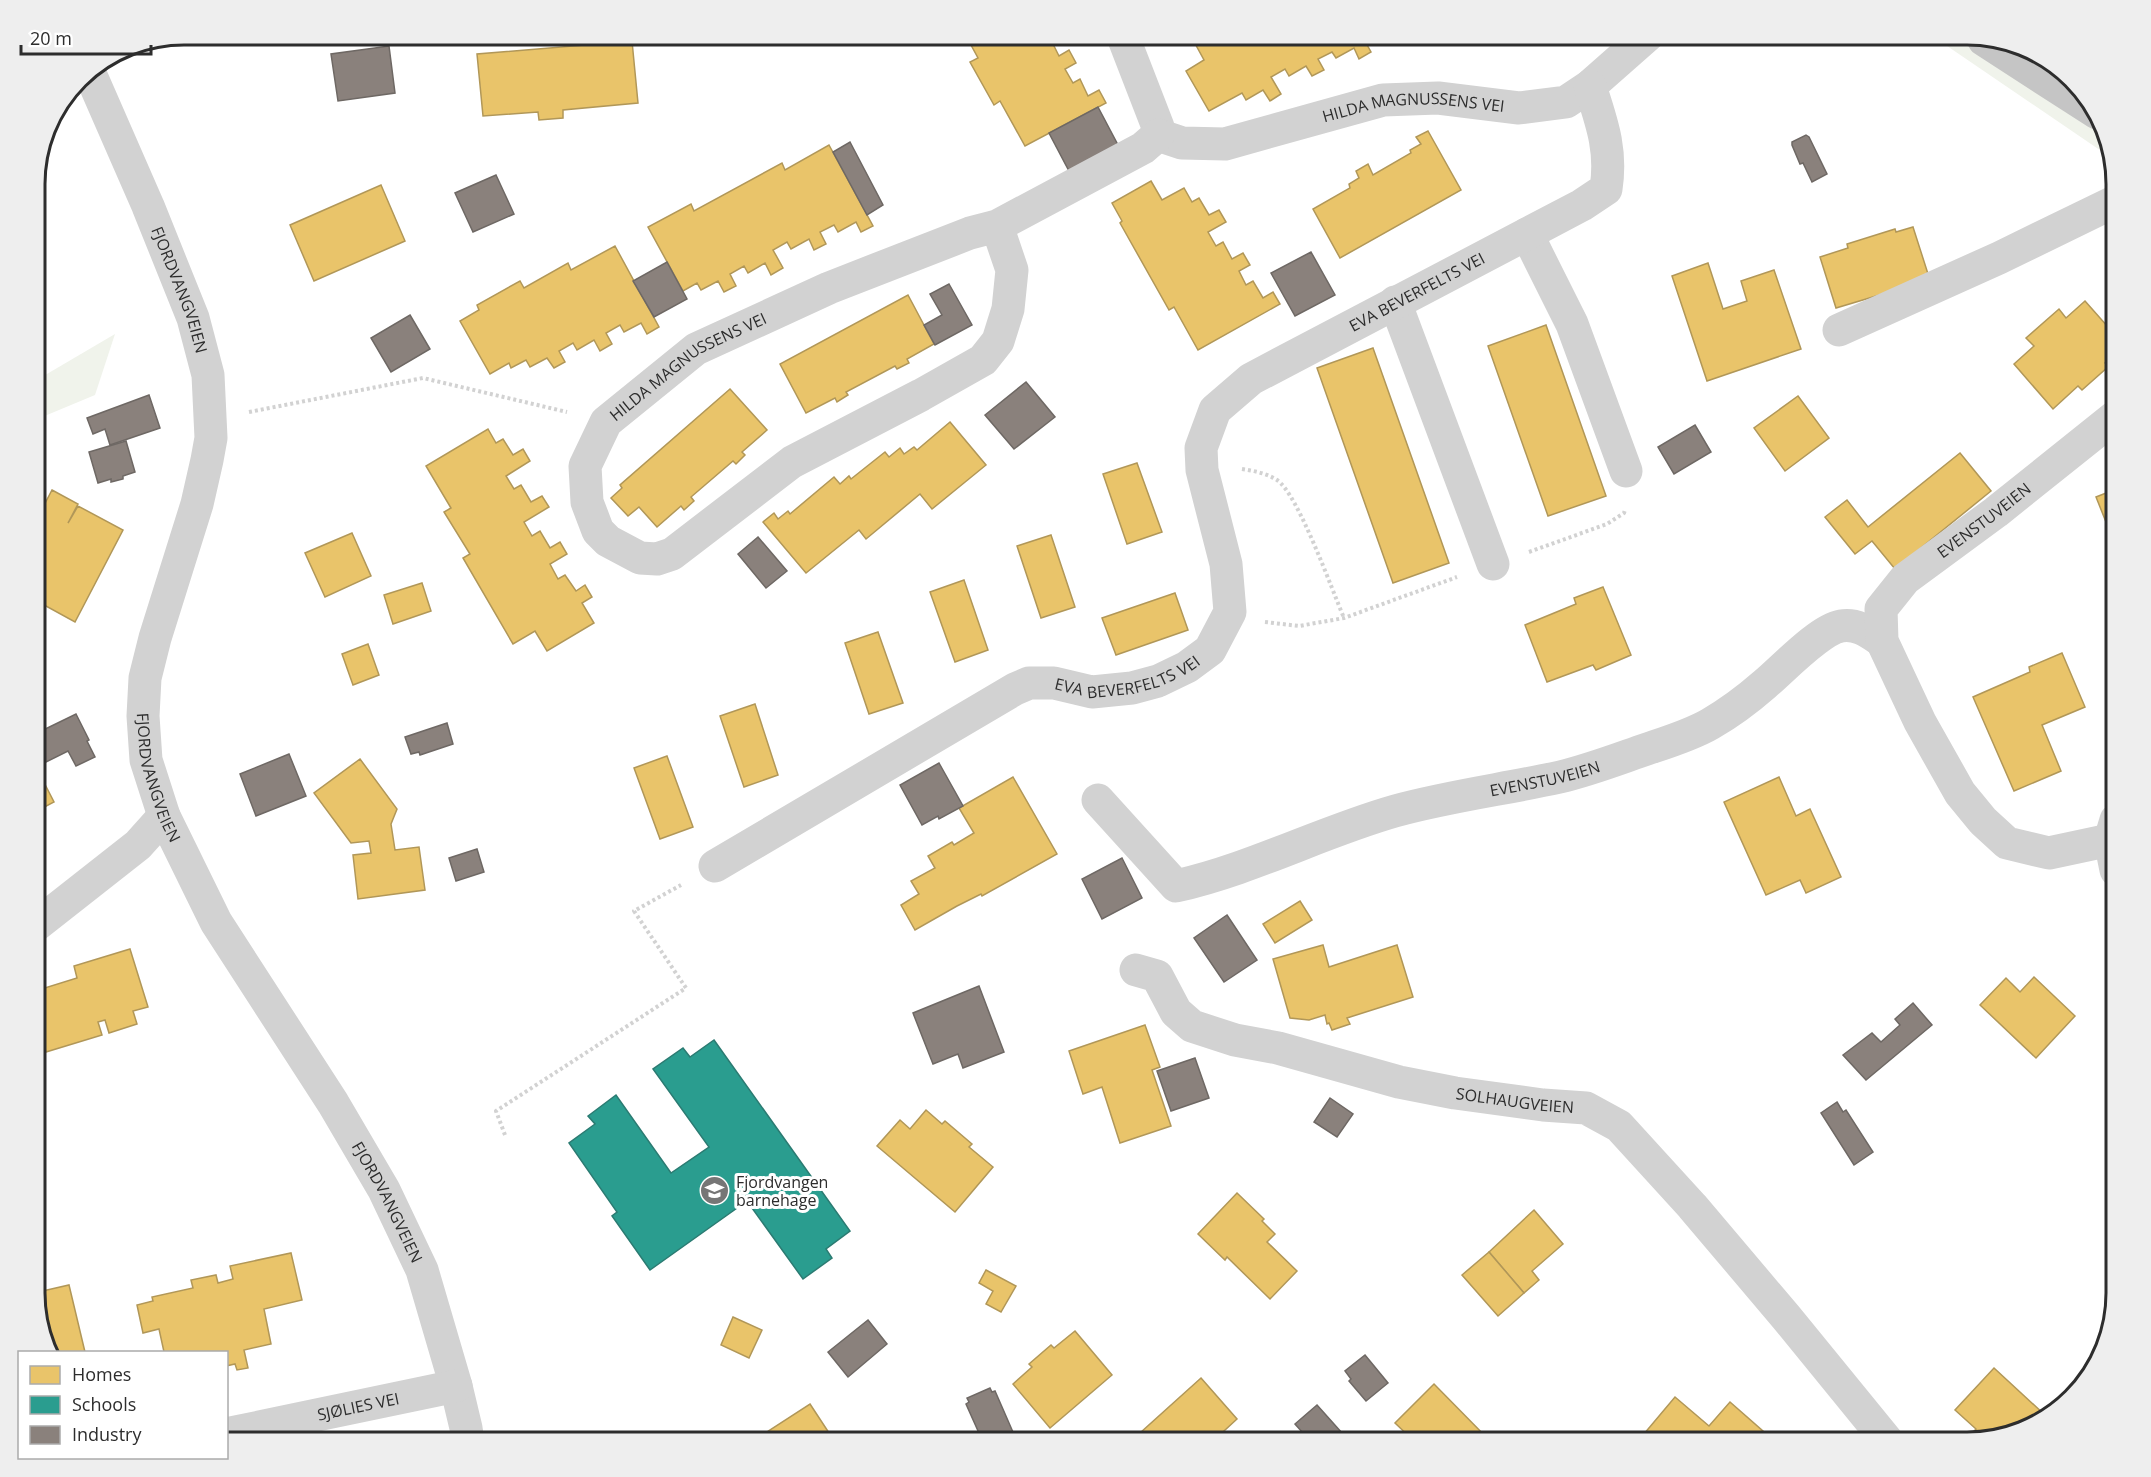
<svg xmlns="http://www.w3.org/2000/svg" width="2151" height="1477" viewBox="0 0 2151 1477" font-family="'Open Sans',sans-serif">
<style>
.green{fill:#f0f3eb}
.homes{fill:#e9c46a;stroke:#b19758;stroke-width:1.5}
.schools{fill:#2a9d8f;stroke:#2b7b72;stroke-width:1.5}
.industry{fill:#8a817c;stroke:#6e6864;stroke-width:1.5}
.lines{fill:none;stroke-linecap:round;stroke-linejoin:round}
.path{stroke:#d2d2d2;stroke-width:4;stroke-dasharray:3 3;stroke-linecap:butt}
.minor{stroke:#d2d2d2;stroke-width:33}
.major{stroke:#c5c5c5;stroke-width:33}
.labels{text-anchor:middle;stroke-width:6;stroke-linejoin:round;paint-order:stroke}
.street-label{font-size:16px;fill:#2d2d2d;stroke:#fff}
.poi-label{font-size:16px;fill:#2d2d2d;stroke:#fff;text-anchor:start}
.rim{fill:none;stroke:#2d2d2d;stroke-width:3}
</style>
<rect width="100%" height="100%" fill="#fff"/>
<g class="green">
<polygon points="1931,35 1967,35 2050,60 2101,117 2110,157"/>
<polygon points="115,334 95,395 35,420 35,381"/>
</g>
<g class="homes">
<polygon points="965,34 1038,34 1042,42 1050,38 1059,56 1069,50 1076,63 1065,69 1073,83 1080,79 1088,96 1099,90 1106,103 1025,146 1000,101 994,105 970,62 978,58"/>
<polygon points="1198,34 1361,34 1371,52 1359,59 1354,48 1336,58 1332,52 1318,59 1324,70 1312,76 1306,66 1289,76 1285,69 1271,77 1281,94 1270,101 1263,90 1246,100 1242,93 1209,111 1186,71 1204,60 1192,38"/>
<polygon points="632,41 638,103 563,110 563,118 539,120 538,112 483,116 477,54"/>
<polygon points="1428,131 1461,190 1340,258 1313,209 1350,188 1349,184 1359,178 1356,171 1368,164 1373,175 1411,153 1410,150 1421,144 1416,137"/>
<polygon points="829,145 873,226 861,232 856,222 838,232 834,225 820,232 826,244 814,250 809,239 791,249 787,242 773,250 783,268 771,275 765,263 748,273 744,266 730,274 736,286 724,292 718,281 701,290 697,283 683,291 648,227 691,204 694,211 782,163 785,170"/>
<polygon points="1151,181 1162,200 1184,188 1192,202 1199,198 1209,215 1219,210 1226,222 1208,232 1216,246 1223,242 1232,259 1243,253 1250,265 1239,271 1246,285 1253,281 1263,298 1273,292 1280,304 1198,350 1174,307 1169,310 1120,223 1122,221 1112,203"/>
<polygon points="381,185 405,241 314,281 290,225"/>
<polygon points="1913,227 1929,277 1913,285 1836,308 1820,257 1848,248 1847,244 1895,229 1896,232"/>
<polygon points="615,246 659,327 647,334 641,323 624,332 620,325 606,333 612,344 600,351 594,340 577,350 573,343 559,351 565,362 554,368 547,358 530,367 526,360 511,368 509,363 490,374 460,321 479,310 477,305 520,281 524,288 568,263 571,270"/>
<polygon points="1708,263 1723,309 1747,301 1741,281 1774,270 1801,349 1707,381 1672,276"/>
<polygon points="908,295 934,344 907,359 909,363 897,369 895,366 846,392 848,395 837,402 835,398 806,413 780,364"/>
<polygon points="2085,301 2116,336 2116,352 2105,363 2109,366 2082,390 2078,386 2053,409 2014,364 2034,346 2026,338 2059,309 2066,318"/>
<polygon points="1546,325 1606,496 1548,516 1488,346"/>
<polygon points="1373,348 1449,563 1393,583 1317,368"/>
<polygon points="730,389 767,430 742,452 745,455 736,464 733,461 691,497 694,501 684,510 681,506 657,527 639,507 628,516 611,498 622,488 620,485"/>
<polygon points="1798,396 1829,438 1785,471 1754,428"/>
<polygon points="950,422 986,465 932,509 920,494 866,539 859,530 806,573 763,522 774,513 778,519 788,511 790,514 834,477 840,484 849,476 851,479 885,452 889,457 900,448 904,454 914,447 917,450"/>
<polygon points="488,429 496,443 503,439 513,455 523,449 530,461 506,476 514,489 521,485 531,502 542,496 549,507 524,522 532,536 540,531 550,548 560,542 567,554 550,564 558,579 565,575 576,591 585,585 592,597 582,603 594,623 547,651 535,631 513,644 463,558 470,554 444,512 451,508 426,466"/>
<polygon points="1960,453 1991,491 1895,569 1872,541 1855,554 1825,517 1847,500 1868,527"/>
<polygon points="1137,463 1162,532 1127,544 1103,474"/>
<polygon points="2116,489 2116,547 2096,497"/>
<polygon points="52,490 78,504 68,523 78,506 123,530 75,622 35,600 35,588 45,570 35,565 35,505 42,509"/>
<polygon points="352,533 371,576 325,597 305,553"/>
<polygon points="1051,535 1075,607 1041,618 1017,546"/>
<polygon points="964,580 988,650 955,662 930,592"/>
<polygon points="422,583 431,611 393,624 384,595"/>
<polygon points="1603,587 1631,655 1596,670 1593,665 1547,682 1525,625 1576,604 1574,598"/>
<polygon points="1175,593 1188,630 1116,655 1102,618"/>
<polygon points="878,632 903,703 869,714 845,643"/>
<polygon points="368,644 379,675 353,685 342,654"/>
<polygon points="2062,653 2085,707 2042,725 2061,771 2014,791 1973,697 2030,672 2029,667"/>
<polygon points="755,704 778,775 744,787 720,716"/>
<polygon points="667,756 693,827 660,839 634,768"/>
<polygon points="360,759 397,809 391,824 395,850 419,847 425,890 358,899 353,855 371,853 369,841 351,843 314,793"/>
<polygon points="35,765 54,802 35,812"/>
<polygon points="1013,777 1057,854 982,896 981,894 957,906 915,930 901,905 919,894 911,881 935,868 928,856 952,842 954,845 974,833 959,808"/>
<polygon points="1779,777 1796,816 1810,809 1841,877 1806,893 1800,880 1766,895 1724,802"/>
<polygon points="1300,901 1312,920 1275,943 1263,924"/>
<polygon points="1323,945 1329,967 1397,945 1413,997 1347,1018 1350,1024 1332,1030 1329,1023 1327,1024 1325,1015 1309,1020 1290,1018 1273,959"/>
<polygon points="130,949 148,1007 133,1011 137,1024 109,1033 105,1020 98,1022 102,1035 46,1052 35,1015 35,991 77,978 74,966"/>
<polygon points="2034,977 2075,1016 2036,1058 1980,1005 2006,978 2020,992"/>
<polygon points="1145,1025 1160,1067 1152,1070 1171,1126 1120,1143 1102,1087 1083,1094 1069,1051"/>
<polygon points="926,1110 942,1124 945,1121 972,1144 969,1147 993,1167 955,1212 877,1146 900,1120 910,1129"/>
<polygon points="1237,1193 1264,1219 1262,1221 1275,1234 1267,1242 1297,1271 1270,1299 1227,1257 1225,1260 1198,1234"/>
<polygon points="1534,1210 1563,1244 1532,1271 1539,1280 1524,1293 1489,1252"/>
<polygon points="1489,1252 1524,1293 1498,1316 1462,1275"/>
<polygon points="291,1253 302,1300 264,1309 271,1344 244,1350 248,1368 237,1370 235,1364 226,1366 226,1352 164,1352 159,1329 143,1333 137,1305 153,1301 152,1297 193,1288 191,1280 216,1275 218,1283 233,1279 230,1266"/>
<polygon points="986,1270 1016,1286 1001,1312 986,1304 993,1291 979,1283"/>
<polygon points="69,1285 85,1352 50,1352 39,1317 43,1316 38,1292"/>
<polygon points="733,1317 762,1330 749,1358 721,1345"/>
<polygon points="1075,1331 1112,1375 1050,1428 1013,1384 1032,1367 1029,1364 1051,1345 1054,1348"/>
<polygon points="1994,1368 2046,1416 2034,1427 1968,1442 1966,1440 1976,1429 1955,1410"/>
<polygon points="1201,1378 1237,1419 1212,1442 1130,1442"/>
<polygon points="1434,1384 1491,1442 1415,1442 1395,1423"/>
<polygon points="1675,1397 1709,1426 1730,1402 1772,1439 1770,1442 1640,1442 1638,1441"/>
<polygon points="810,1404 835,1442 756,1442 758,1441 756,1439"/>
</g>
<polygon class="schools" points="714,1040 850,1231 826,1249 832,1258 803,1279 747,1201 650,1270 612,1216 617,1212 569,1143 595,1124 588,1116 616,1095 671,1173 709,1147 653,1069 683,1048 690,1057"/>
<g class="industry">
<polygon points="389,46 395,93 338,101 331,54"/>
<polygon points="1098,107 1118,145 1069,171 1049,133"/>
<polygon points="1806,135 1809,137 1827,174 1812,182 1803,163 1800,164 1792,145 1792,142"/>
<polygon points="850,142 883,205 867,215 833,152"/>
<polygon points="496,175 514,214 473,232 455,193"/>
<polygon points="1311,252 1335,295 1295,316 1271,273"/>
<polygon points="667,262 687,299 654,317 633,281"/>
<polygon points="949,284 972,325 935,345 924,325 942,315 930,294"/>
<polygon points="410,315 430,349 391,372 371,338"/>
<polygon points="1026,382 1055,417 1014,449 985,415"/>
<polygon points="149,395 160,428 110,445 105,429 93,434 87,418"/>
<polygon points="1695,425 1711,452 1674,474 1658,447"/>
<polygon points="126,441 135,472 123,476 123,479 111,482 111,479 98,483 89,452"/>
<polygon points="758,537 787,571 766,588 738,554"/>
<polygon points="76,714 89,740 87,741 95,757 76,766 68,751 36,767 35,734"/>
<polygon points="447,723 453,744 420,755 419,752 411,754 405,737"/>
<polygon points="289,754 306,796 256,816 240,774"/>
<polygon points="939,763 963,806 939,819 938,816 922,825 900,785"/>
<polygon points="477,849 484,872 456,881 449,858"/>
<polygon points="1122,858 1142,898 1102,919 1082,879"/>
<polygon points="35,880 44,891 35,898"/>
<polygon points="1227,915 1257,960 1224,982 1194,938"/>
<polygon points="979,986 1004,1052 963,1068 958,1054 933,1064 913,1013"/>
<polygon points="1913,1003 1932,1025 1866,1080 1843,1055 1872,1033 1881,1042 1900,1025 1895,1019"/>
<polygon points="1195,1058 1209,1098 1171,1111 1157,1071"/>
<polygon points="1330,1098 1353,1114 1337,1137 1314,1122"/>
<polygon points="1837,1102 1843,1112 1846,1110 1873,1152 1854,1165 1821,1113"/>
<polygon points="35,1129 43,1151 35,1154"/>
<polygon points="868,1320 887,1344 848,1377 828,1352"/>
<polygon points="1365,1355 1388,1383 1366,1401 1349,1381 1351,1379 1345,1371"/>
<polygon points="990,1388 992,1392 995,1391 1016,1439 1009,1442 983,1442 966,1404 969,1402 967,1398"/>
<polygon points="1317,1405 1342,1433 1340,1435 1347,1442 1311,1442 1295,1424"/>
</g>
<g class="lines">
<g class="path">
<polyline points="249,412 423,378 567,412"/>
<path d="M1242,469c12,2 24,4 35,11 21,14 55,110 67,138"/>
<polyline points="1529,552 1607,524 1624,513 1625,510"/>
<polyline points="1265,622 1299,626 1344,618 1457,577"/>
<polyline points="505,1135 496,1111 686,988 634,911 681,885"/>
</g>
<g class="minor">
<polyline points="1122,34 1158,127 1158,135"/>
<path id="s1" d="M89,71l59,135 45,112 15,57 3,63 -4,22 -10,44 -42,134 -10,40 -2,38 3,44 18,56 52,106 117,181 51,87 38,80 34,116 10,42 2,14"/>
<path id="s2" d="M1158,135l24,8 43,1 158,-44 55,-2 81,10 47,-6 24,-16 59,-52"/>
<path id="s3" d="M997,226l15,44 -4,39 -10,32 -15,19 -62,35 -129,67 -120,92 -15,5 -17,-1 -32,-17 -10,-10 -11,-29 -2,-36 21,-44 90,-73 133,-61 141,-55 27,-7 146,-78 15,-13"/>
<polyline points="1527,234 1572,324 1626,471"/>
<polyline points="1395,302 1493,564"/>
<polyline points="1839,330 1999,258 2116,201"/>
<path id="s4" d="M1098,800l78,86c76,-17 145,-54 219,-75 54,-15 111,-22 165,-34 30,-7 58,-18 87,-28 21,-7 44,-14 63,-25 19,-11 39,-26 55,-40 18,-15 54,-54 76,-58 16,-3 29,7 41,15"/>
<polyline points="2116,820 2110,840 2116,870"/>
<path id="s5" d="M2110,840l-61,13 -42,-10 -24,-22 -23,-28 -40,-71 -38,-81 -1,-32 24,-30 91,-67 120,-96"/>
<path id="s6" d="M715,866l300,-177 14,-6h25l38,9 40,-4 26,-7 29,-14 23,-17 20,-38 -4,-48 -24,-94 -1,-22 14,-38 36,-31 331,-174 24,-16c6,-39 -4,-66 -16,-103"/>
<polyline points="35,926 138,845 164,816"/>
<path id="s7" d="M1136,970l21,6 19,36 16,14 43,14 43,8 121,34 56,11 88,12 43,3 33,18 73,80 94,111 102,125"/>
<path id="s8" d="M226,1434l230,-48"/>
</g>
<polyline class="major" points="1984,40 2097,113"/>
</g>
<defs>
<symbol id="school-disc" viewBox="-11 -11 22 22"><circle r="9.5" fill="#767676" stroke="#fff"/><path d="M0-5L7-2L0 1L-7-2ZM-4 1L0 2.5L4 1V4Q0 6-4 4Z" fill="#fff"/></symbol>
</defs>
<g fill-rule="evenodd">
<use href="#school-disc" x="698" y="1174" width="33" height="33"/>
</g>
<g class="labels">
<g class="street-label">
<text dy="6" stroke="none"><textPath href="#s2" startOffset="262">HILDA MAGNUSSENS VEI</textPath></text>
<text dy="6" stroke="none"><textPath href="#s1" startOffset="237">FJORDVANGVEIEN</textPath></text>
<text dy="6" stroke="none"><textPath href="#s6" startOffset="1041">EVA BEVERFELTS VEI</textPath></text>
<text dy="6" stroke="none"><textPath href="#s3" startOffset="810">HILDA MAGNUSSENS VEI</textPath></text>
<text dy="6" stroke="none"><textPath href="#s5" startOffset="514">EVENSTUVEIEN</textPath></text>
<text dy="6" stroke="none"><textPath href="#s6" startOffset="465">EVA BEVERFELTS VEI</textPath></text>
<text dy="6" stroke="none"><textPath href="#s1" startOffset="741">FJORDVANGVEIEN</textPath></text>
<text dy="6" stroke="none"><textPath href="#s4" startOffset="501">EVENSTUVEIEN</textPath></text>
<text dy="6" stroke="none"><textPath href="#s7" startOffset="416">SOLHAUGVEIEN</textPath></text>
<text dy="6" stroke="none"><textPath href="#s1" startOffset="1227">FJORDVANGVEIEN</textPath></text>
<text dy="6" stroke="none"><textPath href="#s8" startOffset="135">SJØLIES VEI</textPath></text>
</g>
<g class="poi-label">
<text x="736" y="1188">Fjordvangen<tspan x="736" dy="18">barnehage</tspan></text>
</g>
</g>
<path d="M0 0H2151V1477H0ZM184 45H1967A139 139 0 0 1 2106 184V1293A139 139 0 0 1 1967 1432H184A139 139 0 0 1 45 1293V184A139 139 0 0 1 184 45Z" fill="#eee" fill-rule="evenodd"/>
<path class="rim" d="M184 45H1967A139 139 0 0 1 2106 184V1293A139 139 0 0 1 1967 1432H184A139 139 0 0 1 45 1293V184A139 139 0 0 1 184 45Z"/>
<rect x="18" y="1351" width="210" height="108" fill="#ffffff" stroke="#ababab" stroke-width="1.5"/>
<rect x="30" y="1366" width="30" height="18" fill="#e9c46a" stroke="#ababab" stroke-width="1.5"/>
<text x="72" y="1381" font-size="18" fill="#2d2d2d">Homes</text>
<rect x="30" y="1396" width="30" height="18" fill="#2a9d8f" stroke="#ababab" stroke-width="1.5"/>
<text x="72" y="1411" font-size="18" fill="#2d2d2d">Schools</text>
<rect x="30" y="1426" width="30" height="18" fill="#8a817c" stroke="#ababab" stroke-width="1.5"/>
<text x="72" y="1441" font-size="18" fill="#2d2d2d">Industry</text>
<path d="M21 45v9h130v-9" fill="none" stroke="#2d2d2d" stroke-width="3"/>
<text x="30" y="45" font-size="18" fill="#2d2d2d" stroke="#ffffff" stroke-width="4.5" paint-order="stroke">20 m</text>
</svg>
